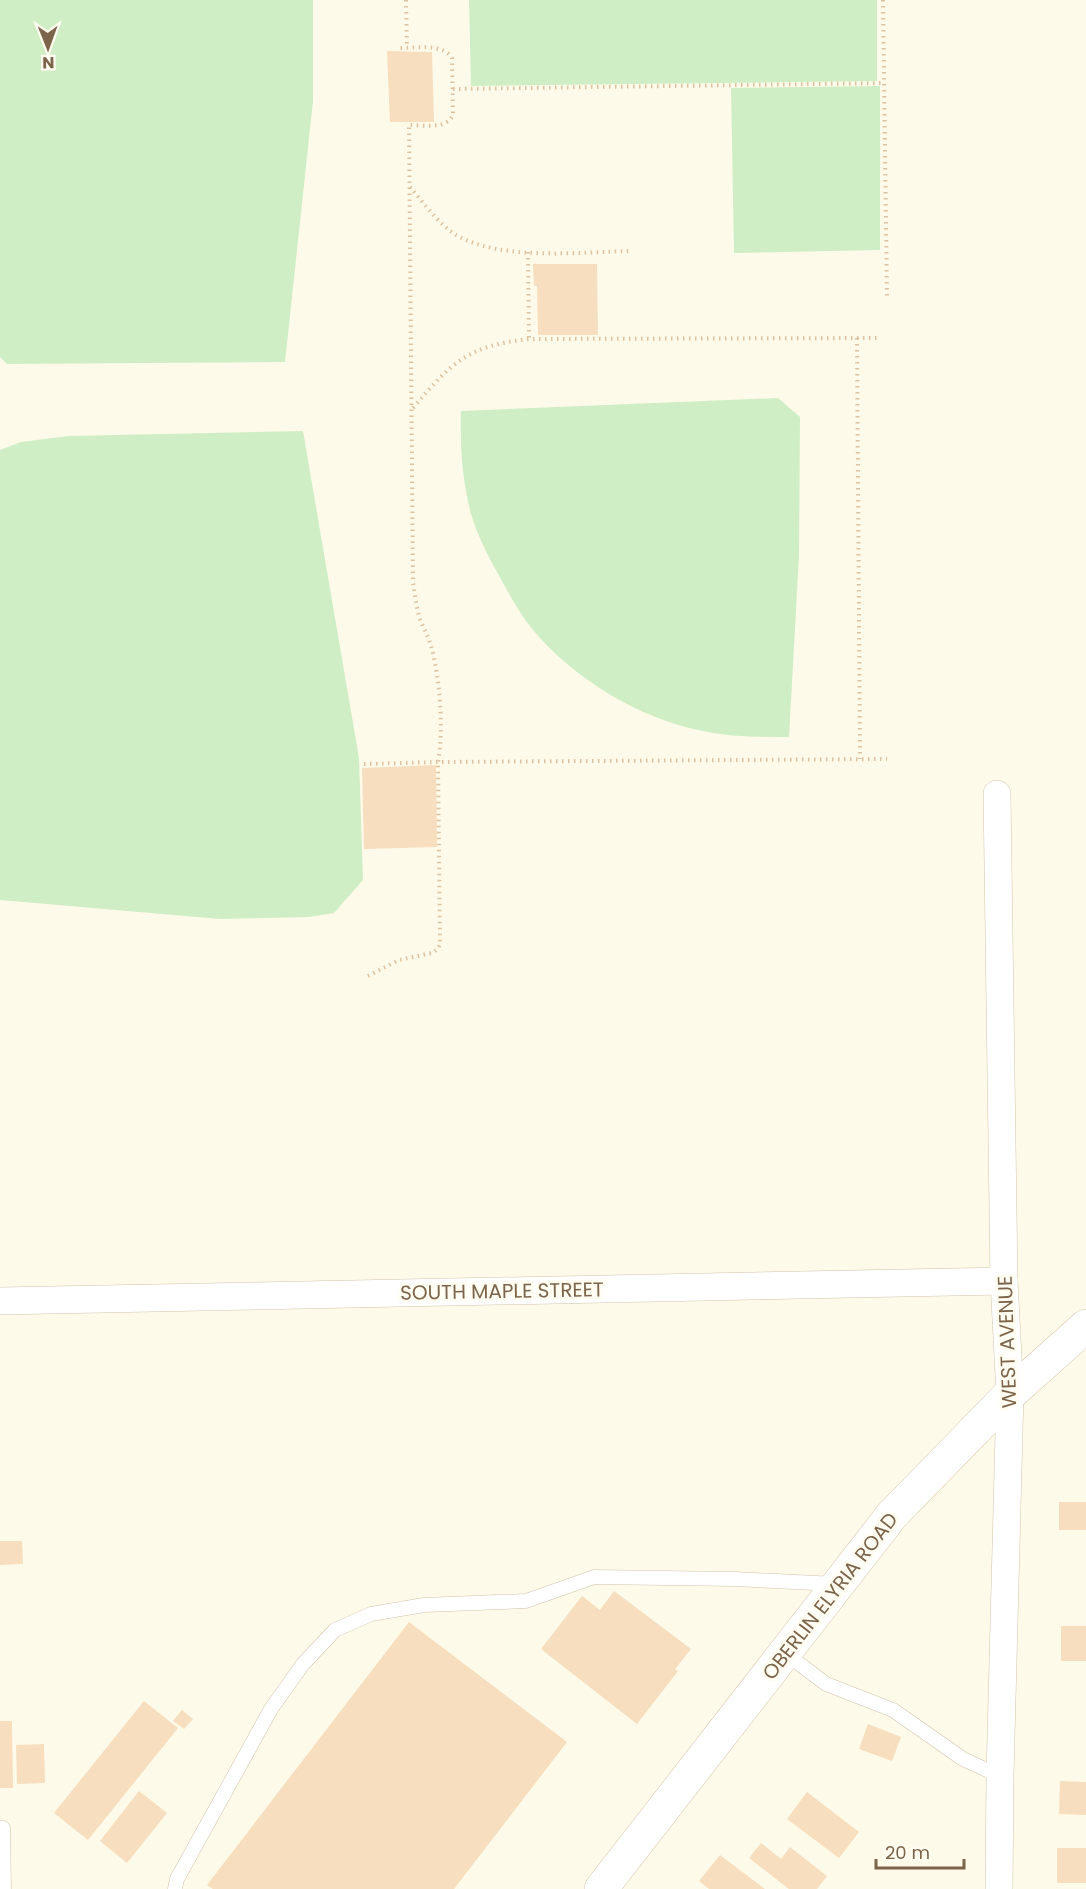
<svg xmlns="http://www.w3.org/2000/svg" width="1086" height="1889" viewBox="0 0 1086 1889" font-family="Poppins,sans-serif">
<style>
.green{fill:#cfeec5}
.building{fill:#f6debe}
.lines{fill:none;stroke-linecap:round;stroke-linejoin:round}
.service-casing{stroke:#d2c3ad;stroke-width:15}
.minor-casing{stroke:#d2c3ad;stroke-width:28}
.secondary-casing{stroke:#d6c5aa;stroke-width:34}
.path{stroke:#dcc2a0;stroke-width:4;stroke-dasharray:1.5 4.5;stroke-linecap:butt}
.service{stroke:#fff;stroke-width:14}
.minor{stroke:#fff;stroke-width:27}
.secondary{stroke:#fff;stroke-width:33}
.labels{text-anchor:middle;stroke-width:6;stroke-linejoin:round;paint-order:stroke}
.street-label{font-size:20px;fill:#7c644a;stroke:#fffcf1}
</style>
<rect width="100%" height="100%" fill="#fefae9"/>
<g class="green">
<polygon points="0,0 313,0 313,101 285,362 7,364 0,357"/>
<polygon points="469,0 877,0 877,81 471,86"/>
<polygon points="880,86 880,250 734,253 731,88"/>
<path d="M778,398l22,19 -1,139 -10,181c-29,0 -58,0 -86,-6 -63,-12 -129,-52 -170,-101 -14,-17 -25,-38 -36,-58 -10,-18 -20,-38 -26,-58 -9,-34 -11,-68 -10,-103z"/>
<polygon points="303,431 359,758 363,880 334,913 309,917 220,919 0,900 0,450 21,442 68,436"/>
</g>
<g class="building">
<polygon points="387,51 432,52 434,122 390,122"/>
<polygon points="533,264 597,264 598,335 538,335 537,286 534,286"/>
<polygon points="436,765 437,847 364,849 362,768"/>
<rect x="1059" y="1502" width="27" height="28"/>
<polygon points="0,1541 22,1541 23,1564 0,1565"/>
<polygon points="614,1591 691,1649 675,1669 678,1671 637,1724 541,1649 582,1596 600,1610"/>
<polygon points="409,1622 567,1742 454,1889 213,1889 207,1885"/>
<rect x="1061" y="1626" width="25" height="35"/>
<polygon points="144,1701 178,1728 88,1840 54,1813"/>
<polygon points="182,1710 193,1719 184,1729 173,1721"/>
<polygon points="0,1721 12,1721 13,1788 0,1788"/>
<polygon points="868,1724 901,1737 892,1761 859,1749"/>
<polygon points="44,1744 45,1783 17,1784 16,1745"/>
<polygon points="1060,1781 1086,1782 1086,1815 1059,1814"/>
<polygon points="139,1791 167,1813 127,1863 100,1841"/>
<polygon points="807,1792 859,1832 839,1858 787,1819"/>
<polygon points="761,1843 781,1859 790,1847 827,1876 817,1889 789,1889 749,1858"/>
<rect x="1057" y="1848" width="29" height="35"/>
<polygon points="720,1855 765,1889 709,1889 699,1881"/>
</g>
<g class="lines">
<defs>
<g id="service">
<polyline points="785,1653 826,1684 893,1710 963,1759 1000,1776"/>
<polyline points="0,1828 3,1828 4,1889"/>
<polyline points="175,1889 177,1879 271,1709 303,1664 335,1630 371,1614 424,1605 526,1601 594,1577 734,1579 836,1584"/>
</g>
<g id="minor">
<polyline points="997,794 1004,1281 1010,1394 1000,1776 999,1889"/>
<polyline points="0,1301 1004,1281"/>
</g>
<polyline id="secondary" points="601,1889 892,1515 1010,1394 1086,1326"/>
</defs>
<use href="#service" class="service-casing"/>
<use href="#minor" class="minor-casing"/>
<use href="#secondary" class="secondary-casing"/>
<g class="path">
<polyline points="406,0 407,48"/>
<polyline points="883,0 887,298"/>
<polyline points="453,89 884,83"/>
<path d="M410,187c14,16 29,38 48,49 45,25 123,16 174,15"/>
<polyline points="528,252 529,339"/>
<polyline points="857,338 860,759"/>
<path d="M413,408c39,-46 54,-62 116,-69l351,-1"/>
<polyline points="364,764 438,762 887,759"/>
<path d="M368,976l31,-16 33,-7 6,-4 2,-5 -2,-182c6,-32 2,-85 -7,-116 -3,-11 -9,-20 -12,-30 -3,-11 -4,-22 -6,-33l-4,-458c14,0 37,5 44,-10l-1,-57c-9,-15 -37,-10 -53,-10"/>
</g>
<use href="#service" class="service"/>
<use href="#minor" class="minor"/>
<use href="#secondary" class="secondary"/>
</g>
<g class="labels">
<g class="street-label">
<text transform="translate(502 1291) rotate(-1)" y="7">SOUTH MAPLE STREET</text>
<text transform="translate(1007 1342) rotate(-92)" y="7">WEST AVENUE</text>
<text transform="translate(830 1596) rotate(-52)" y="7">OBERLIN ELYRIA ROAD</text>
</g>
</g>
<g transform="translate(48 48) rotate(179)" stroke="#fffcf1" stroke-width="4.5" paint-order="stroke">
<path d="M0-4.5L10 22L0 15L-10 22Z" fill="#7c644a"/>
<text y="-9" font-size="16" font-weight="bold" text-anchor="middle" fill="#7c644a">N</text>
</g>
<path d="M876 1859v9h88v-9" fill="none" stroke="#7c644a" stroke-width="3"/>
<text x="885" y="1859" font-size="18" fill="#7c644a" stroke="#fffcf1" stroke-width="4.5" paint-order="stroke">20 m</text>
</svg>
